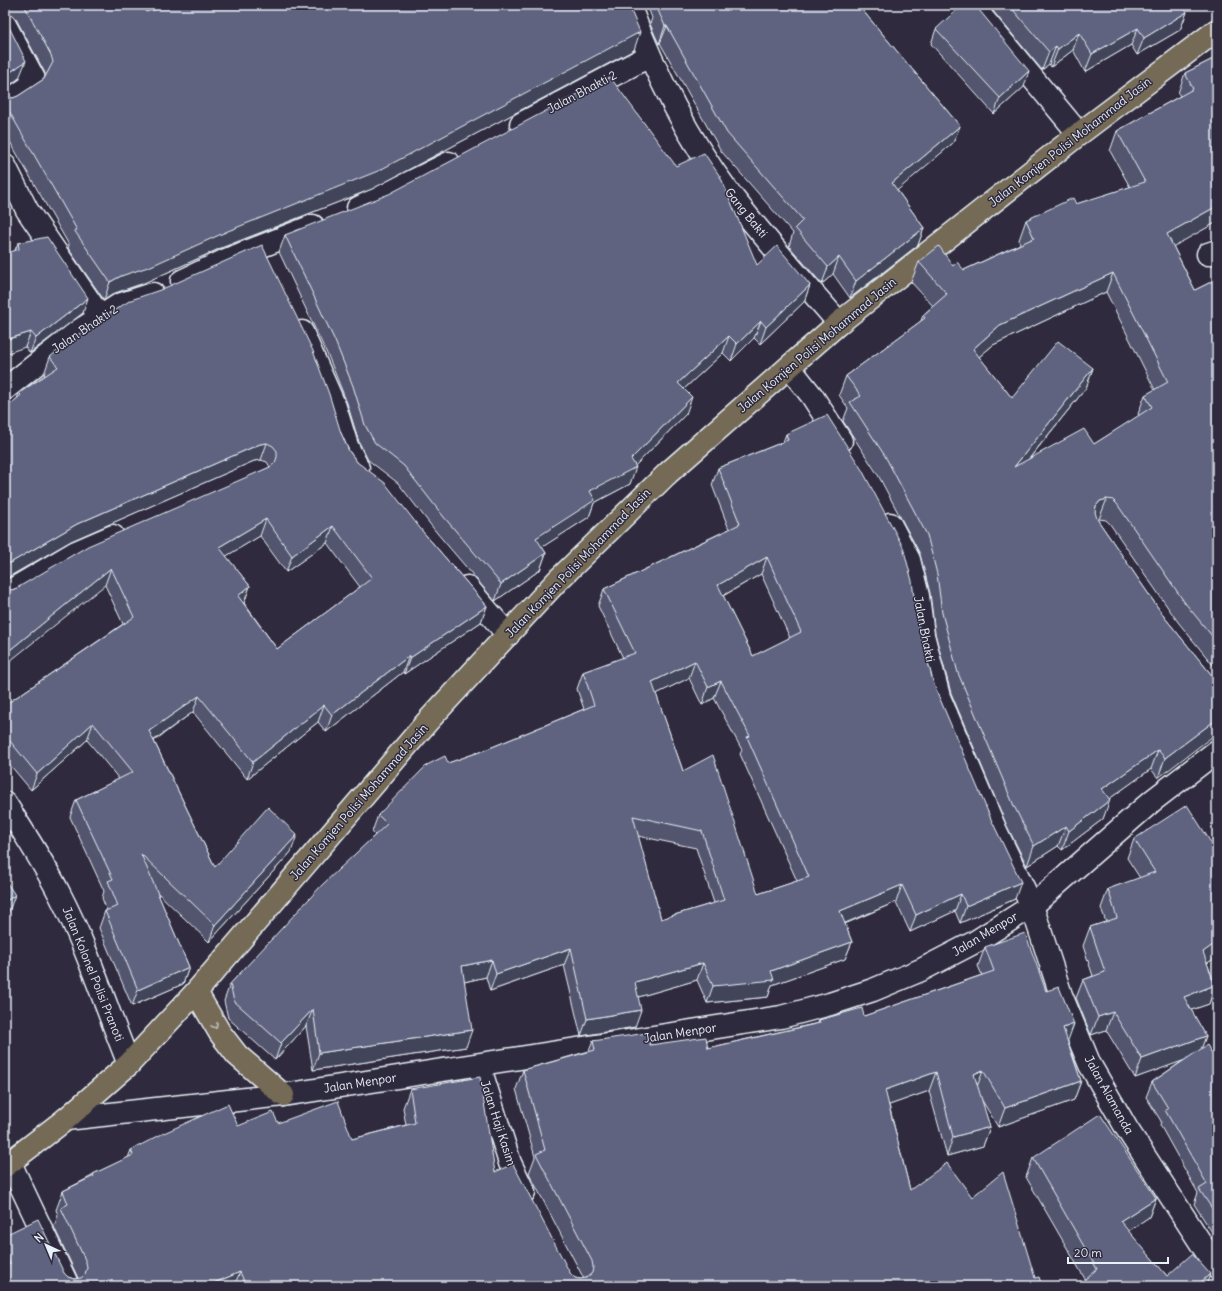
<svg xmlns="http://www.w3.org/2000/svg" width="1222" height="1291" viewBox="0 0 1222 1291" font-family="Delius,sans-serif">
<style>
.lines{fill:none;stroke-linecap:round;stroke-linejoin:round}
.minor-casing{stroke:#e8f1f8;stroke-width:25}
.tertiary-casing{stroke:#e8f1f8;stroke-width:25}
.primary-casing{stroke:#e8f1f8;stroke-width:25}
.minor{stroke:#2f2a3d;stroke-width:22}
.tertiary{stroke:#2f2a3d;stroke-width:22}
.primary{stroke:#756a55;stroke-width:22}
.wall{fill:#52556e;stroke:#e8f1f8;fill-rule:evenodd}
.shaded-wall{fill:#42455a;stroke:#e8f1f8}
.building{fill:#5f6380;stroke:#e8f1f8;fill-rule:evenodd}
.oneway{stroke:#babbb7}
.labels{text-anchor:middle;stroke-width:3;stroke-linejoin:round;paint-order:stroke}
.street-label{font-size:12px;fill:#e8f1f8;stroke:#2f2a3d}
</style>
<rect width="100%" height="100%" fill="#2f2a3d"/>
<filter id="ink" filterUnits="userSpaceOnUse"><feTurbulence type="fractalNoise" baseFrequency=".025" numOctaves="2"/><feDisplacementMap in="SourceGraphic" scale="8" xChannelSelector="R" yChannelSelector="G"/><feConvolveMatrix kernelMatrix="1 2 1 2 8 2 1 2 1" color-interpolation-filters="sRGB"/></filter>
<g filter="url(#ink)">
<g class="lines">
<defs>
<g id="minor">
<path d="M629,5c25,65 56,129 98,185 35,46 74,89 112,133"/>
<polyline points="972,5 1079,134"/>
<polyline points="5,25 34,79 30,86 5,103"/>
<polyline points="521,124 649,56"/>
<polyline points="5,166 27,210 101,318"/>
<polyline points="358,208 449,163"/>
<polyline points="1208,254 1217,251"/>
<polyline points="182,281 226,260 313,226"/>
<polyline points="302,332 335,407 347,446 358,468"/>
<polyline points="789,367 812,396 841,441"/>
<polyline points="5,389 77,332 119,305 153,294"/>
<polyline points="890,524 909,560 918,596 923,635 939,697 996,831 1032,906 1061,995 1090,1065 1127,1129 1217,1268"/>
<polyline points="467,587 508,635"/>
<polyline points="5,594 76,552 113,536"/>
<polyline points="479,1065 510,1163 524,1192"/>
<polyline points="10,1163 68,1286"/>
</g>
<g id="tertiary">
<path d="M5,803c19,30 39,60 55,92 28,54 46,113 69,169"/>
<polyline points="66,1119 283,1095 781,1017 830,1004 873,990 921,970 975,942 1032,906 1152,801 1217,751"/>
</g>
<g id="primary">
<polyline points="196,992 220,1033 237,1055 283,1095"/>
<polyline points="5,1166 66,1119 129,1064 196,992 427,722 557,581 668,473 839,323 1079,134 1217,30"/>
</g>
</defs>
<use href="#minor" class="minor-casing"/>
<use href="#tertiary" class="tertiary-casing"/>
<use href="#primary" class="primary-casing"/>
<use href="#minor" class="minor"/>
<use href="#tertiary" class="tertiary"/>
<use href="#primary" class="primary"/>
</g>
<g class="wall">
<polygon points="5,5 143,5 146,12 588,7 634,50 372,189 221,248 144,283 115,293 104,300 68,248 69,245 5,133 5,104 6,97 13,98 18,96 44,79 45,75 45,73 16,19 12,15 5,13"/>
<polygon points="647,5 858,5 960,126 953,143 897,190 924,228 918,245 850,298 833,274 822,284 789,246 793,233 721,151 660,43 659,44 650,24 652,18"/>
<polygon points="988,5 1190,5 1184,9 1187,12 1180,30 1137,55 1131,45 1085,72 1073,50 1051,67 1049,64 1042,70"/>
<polygon points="936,29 1024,87 994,114 931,44"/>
<path d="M1217,57v165l-44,24 22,44 22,-11v391l-39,-48 -68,-98 -4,-4 -7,-1h-2l68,99 50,61 -57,99 -7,-9 -42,30 -6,20 -41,31 -4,-4 -31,20 -20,-40 -56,-133 -16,-60 -5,-40 -10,-39 -42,-79 -35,-54 5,-13 -9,-13 7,-19 75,-55 2,-6 10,-9 -22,-24 8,-20 34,4 11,4 56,-26 -1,-4 7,-20 104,-33 -20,-36 7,-20 63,-35 -2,-3 7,-20zM1106,292l49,98 -10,5 -7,19 1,2 -45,28 -64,14 56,-70 7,-20 -81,30 -33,-41 14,-12z"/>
<polygon points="676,166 757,265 810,285 804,302 760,344 754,338 731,361 723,353 684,389 686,414 635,466 630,484 594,503 589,517 542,547 546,553 540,570 495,601 437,533 398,483 368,460 359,442 347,403 329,358 279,252 285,235"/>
<polygon points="18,243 83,313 30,353 25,347 15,250"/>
<path d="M50,357l291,76 8,18 8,11 66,70 64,74 -6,16 -77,52 -1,-2 -77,60 -8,-10 -71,57 -54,-67 -39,29 61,126 76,-15 -82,90 -52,-50 32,75 -6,17 -51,22 -33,-78 6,-17h2l-5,-13 2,-7 -34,-74 6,-17 43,-21 -32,-39 -56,50 -26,-31v-54l118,-81 -18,-39 -93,5 5,-2 253,-121 -3,-5 -6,-2 -7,1 -183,80 -66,38v-170l12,-10 2,-6 26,-18 -1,-1zM260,536l26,36 41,-29 33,44 -83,62 -33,-46 6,-17 -24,-30z"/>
<path d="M786,434l131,187 17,64 81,214 -55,24 -5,-12 -45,21 -14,-30 -51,22 7,18 -7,17 -73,26 -4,12 -61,6 -10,-23 -59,17 -3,30 -54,9 -17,-71 -74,26 -4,-14 -22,5 2,65 -153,23 -7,-44 -31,34 -47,-42 -4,-17 6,-17 145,-149 -3,-3 6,-17 70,-52 37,-13 99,-41 -7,-20 6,-17 40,-14 -25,-52 6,-17 125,-60 -17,-44 6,-17 65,-26zM761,574l29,64 -37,18 -30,-60zM689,678l13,27 12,-7 28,52 -2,4 57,127 -39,13 -75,-123 -27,-77zM638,836l58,12 18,55 -53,16z"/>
<polygon points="1134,839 1217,852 1217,957 1207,963 1215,985 1209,1004 1191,1010 1206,1036 1201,1049 1214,1057 1217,1054 1217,1240 1194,1204 1198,1193 1160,1125 1161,1121 1146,1097 1152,1082 1184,1060 1135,1078 1106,1030 1091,1035 1076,998 1083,980 1093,976 1083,946 1090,927 1106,922 1101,908 1108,889 1140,878 1127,858"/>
<polygon points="985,947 1046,991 1068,1042 1081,1081 1074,1100 998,1127 980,1097 990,1127 983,1146 947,1156 929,1091 889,1105 910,1190 972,1197 1035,1278 1042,1286 5,1286 5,1235 64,1273 68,1277 74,1279 78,1278 54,1227 58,1215 56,1210 63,1191 92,1176 93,1174 128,1158 131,1150 238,1126 278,1123 352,1139 406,1125 403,1108 410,1089 495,1172 570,1273 575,1278 580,1279 584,1279 529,1173 535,1157 516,1089 523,1070 589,1051 593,1041 708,1048 818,1023 819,1020 864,1016 982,975 978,966"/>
<polygon points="1033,1158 1156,1198 1149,1217 1128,1231 1167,1276 1085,1279 1026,1177"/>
</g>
<g class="shaded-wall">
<polygon points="5,5 9,5 6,13 5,13"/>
<polygon points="1176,5 1190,5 1172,16"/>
<polygon points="1187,12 1180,30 1137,55 1144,38"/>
<polygon points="665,26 667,26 660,43 659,44"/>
<polygon points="1138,28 1131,45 1085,72 1092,54"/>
<polygon points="640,32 634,50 372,189 221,248 144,283 115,293 104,300 110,282 121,276"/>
<polygon points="1079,33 1073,50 1051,67 1058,49"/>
<polygon points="1056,46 1049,64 1042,70 1049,52"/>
<polygon points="26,61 19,78 5,89 5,76"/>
<polygon points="1029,71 1024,87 994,114 1000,98"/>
<polygon points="960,126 953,143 886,200 892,183"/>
<polygon points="1217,206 1217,222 1160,254 1167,234"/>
<polygon points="924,228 918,245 850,298 856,281"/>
<polygon points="839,257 833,274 822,284 828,267"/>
<polygon points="1113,273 1106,292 993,345 966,368 973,349 1000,325"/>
<polygon points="810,285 804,302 760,344 766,327"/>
<polygon points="88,298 83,313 30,353 36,338"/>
<polygon points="761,321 754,338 731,361 737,344"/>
<polygon points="31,332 25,347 5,354 5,340"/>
<polygon points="729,336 723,353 672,400 678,383"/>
<polygon points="1093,368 1086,388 1007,486 1014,467"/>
<polygon points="692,397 686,414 631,470 636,467 630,484 594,503 589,517 530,555 536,538 590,491 631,459"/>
<polygon points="267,443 261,460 254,461 71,541 5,579 5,566 77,524 260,444"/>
<polygon points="1107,499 1099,519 1093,521 1096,506 1100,501"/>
<polygon points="266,519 260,536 213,564 219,547"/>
<polygon points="333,526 327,543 286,572 292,556"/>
<polygon points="546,553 540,570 495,601 501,584"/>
<polygon points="767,557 761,574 712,602 718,585"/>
<polygon points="111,568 105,585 5,665 5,654"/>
<polygon points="250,586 244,603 232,613 238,596"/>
<polygon points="487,606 481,622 404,674 410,658"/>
<polygon points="409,656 403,672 326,732 332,715"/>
<polygon points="695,661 689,678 646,699 652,682"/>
<polygon points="721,681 714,698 702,705 708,687"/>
<polygon points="199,696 193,712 143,748 149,731"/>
<polygon points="324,705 318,722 247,779 253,762"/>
<polygon points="1217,719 1217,733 1158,778 1165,758"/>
<polygon points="93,723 87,740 31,790 37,774"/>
<polygon points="1158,750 1151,769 1095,809 1102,789"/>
<polygon points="1110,800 1103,819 1062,850 1069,831"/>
<polygon points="1066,826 1058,846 1027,866 1034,846"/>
<polygon points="297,835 291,852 209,942 215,925"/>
<polygon points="1021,882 1015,899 960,923 966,906"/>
<polygon points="902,885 896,902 833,928 840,911"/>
<polygon points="961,894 955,911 910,932 916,915"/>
<polygon points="15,895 7,917 5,918 5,902"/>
<polygon points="852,942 845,959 772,985 768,997 707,1003 713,986 771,971"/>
<polygon points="1217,942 1217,957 1196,970 1203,952"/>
<polygon points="571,948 564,965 490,991 496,974"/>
<polygon points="492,960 486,977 455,984 462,966"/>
<polygon points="703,963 697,980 628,1000 635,982"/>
<polygon points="189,967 183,984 132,1006 138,990"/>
<polygon points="1215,985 1209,1004 1177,1015 1184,997"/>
<polygon points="313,1009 306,1026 275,1060 281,1043"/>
<polygon points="641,1010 635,1027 581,1036 587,1019"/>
<polygon points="1113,1012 1106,1030 1091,1035 1098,1017"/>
<polygon points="1074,1024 1067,1043 1063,1028"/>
<polygon points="472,1030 466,1047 313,1070 319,1053"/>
<polygon points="1206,1036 1199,1055 1135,1078 1142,1059"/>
<polygon points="983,1070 976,1090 974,1074"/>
<polygon points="936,1072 929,1091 878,1109 885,1090"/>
<polygon points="1081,1081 1074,1100 998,1127 1005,1108"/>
<polygon points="990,1127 983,1146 947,1156 953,1137"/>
<polygon points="1156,1198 1149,1217 1114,1241 1120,1221"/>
<polygon points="240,1272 234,1286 207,1286"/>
<polygon points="1210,1274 1206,1286 1199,1286 1200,1283"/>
</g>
<g class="building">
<polygon points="24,5 143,5 146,12 171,5 588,5 588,7 629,6 640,32 378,171 228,231 151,266 121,276 110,282 74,230 77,230 5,104 5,96 6,97 13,98 18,96 44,79 53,62 51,55"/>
<polygon points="660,5 858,5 960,126 892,183 924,228 856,281 839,257 828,267 795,228 803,220 727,133 667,26 665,26 656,6 661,6"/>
<polygon points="962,5 975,5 1029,71 1000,98 936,29"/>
<polygon points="1009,5 1182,5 1187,12 1144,38 1138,28 1092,54 1079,33 1058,49 1056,46 1049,52"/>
<polygon points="5,19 26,61 5,76"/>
<path d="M1217,57v149l-50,28 28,56 22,-11v363l-32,-39 -68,-99 -4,-4 -6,-1 -7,2 -4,5 -1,6 2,7 68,99 50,61 2,1v39l-52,39 -7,-8 -56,39 8,11 -41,31 -3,-5 -32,20 -20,-40 -56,-133 -16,-60 -5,-39 -10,-39 -42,-79 -35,-54 11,-6 -15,-20 79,-58 -2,-3 24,-21 -28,-32 20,-16 14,20 4,-4 7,8 70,-32 -8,-18 47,-22 3,6 69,-22 -28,-51 76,-42 -8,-16zM1113,273l55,109 -23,13 7,12 -58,37 -10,-15 -70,38 79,-99 -35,-27 -46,57 -39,-49 27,-24z"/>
<polygon points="610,77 676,166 704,153 721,178 757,265 777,246 810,285 766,327 761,321 737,344 729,336 678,383 692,397 631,459 636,467 590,491 595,500 536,538 546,553 501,584 443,516 404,466 375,443 365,425 353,386 335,341 285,235 389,194"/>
<polygon points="47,237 88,298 36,338 31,332 5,340 5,254 19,249 18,243"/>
<path d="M262,245l51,106 16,43 12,39 8,18 8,11 28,21 38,49 64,74 -77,52 -1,-2 -77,59 -8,-10 -71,57 -54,-66 -50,35 66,136 53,-60 29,28 -82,90 -74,-71 48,113 -51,23 -33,-79 13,-5 -10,-25 5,-2 -37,-79 57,-28 -40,-49 -56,51 -32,-39v-30l129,-88 -23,-49 -106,86v-66l7,2 5,-2 71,-42 182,-79 5,-4 2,-6v-6l-4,-5 -6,-3 -7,1 -183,80 -72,42v-157l16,-14 -2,-2 39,-26 -8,-10 40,-32 41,-25 29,-10zM266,519l26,37 41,-30 39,52 -95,71 -39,-53 12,-10 -31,-39z"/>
<path d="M827,415l35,55 41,77 9,34 5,40 17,64 57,134 30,63 -55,24 -5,-12 -45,21 -14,-30 -62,26 12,31 -81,29 3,9 -61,6 -10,-23 -68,19 6,28 -54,9 -16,-71 -75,26 -4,-14 -30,6 10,64 -153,23 -6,-44 -32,34 -47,-42 -4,-17 92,-99 65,-61 -9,-9 49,-50 18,-9 3,7 37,-13 109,-45 -11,-33 52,-19 -31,-64 136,-65 -22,-56 70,-28 -2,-6zM767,557l34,75 -48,24 -35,-71zM695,661l13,26 13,-6 29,55 -3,1 62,140 -51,17 -45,-139 -30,16 -31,-89zM633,816l69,15 22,69 -63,19z"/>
<polygon points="1187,805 1217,852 1217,942 1203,952 1215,985 1184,997 1206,1036 1142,1059 1113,1012 1098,1017 1083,980 1105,972 1090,927 1117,918 1108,889 1155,872 1134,839"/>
<polygon points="5,880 15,895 5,902"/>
<polygon points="1025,933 1046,991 1059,987 1074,1024 1063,1028 1081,1081 1005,1108 983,1070 974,1074 990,1127 953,1137 936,1072 885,1090 910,1190 947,1163 972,1197 1003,1172 1035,1278 1039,1277 1042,1286 246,1286 240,1272 207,1286 5,1286 5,1267 10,1264 5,1253 5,1235 38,1219 64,1273 68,1277 74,1279 81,1278 85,1274 87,1268 86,1262 61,1208 68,1204 63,1191 94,1176 93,1174 133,1155 131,1150 164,1133 228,1104 238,1126 273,1112 278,1123 338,1101 352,1139 415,1123 410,1089 480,1077 495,1172 513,1164 570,1273 575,1278 580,1279 586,1278 592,1273 593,1267 592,1261 536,1154 545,1150 523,1070 595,1050 593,1041 647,1033 650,1045 706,1037 708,1048 820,1023 819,1020 862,1008 864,1016 994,971 985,947"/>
<polygon points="1207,1045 1214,1057 1217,1054 1217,1216 1199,1189 1207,1184 1165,1110 1168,1108 1152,1082"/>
<polygon points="1100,1114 1156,1198 1120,1221 1167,1276 1192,1254 1210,1274 1200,1283 1202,1286 1077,1286 1097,1269 1033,1158"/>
</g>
<defs><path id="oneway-chevron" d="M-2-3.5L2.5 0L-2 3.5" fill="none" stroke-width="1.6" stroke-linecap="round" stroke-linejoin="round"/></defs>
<use class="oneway" href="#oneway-chevron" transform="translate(215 1026) rotate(61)"/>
</g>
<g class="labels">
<g class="street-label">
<text transform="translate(582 92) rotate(-28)" y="4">Jalan Bhakti 2</text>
<text transform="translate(1070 142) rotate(-38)" y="4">Jalan Komjen Polisi Mohammad Jasin</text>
<text transform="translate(746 213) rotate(51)" y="4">Gang Bakti</text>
<text transform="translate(85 329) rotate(-34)" y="4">Jalan Bhakti 2</text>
<text transform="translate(817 345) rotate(-40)" y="4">Jalan Komjen Polisi Mohammad Jasin</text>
<text transform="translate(578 563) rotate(-46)" y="4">Jalan Komjen Polisi Mohammad Jasin</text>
<text transform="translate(924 629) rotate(79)" y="4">Jalan Bhakti</text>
<text transform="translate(359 802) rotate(-49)" y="4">Jalan Komjen Polisi Mohammad Jasin</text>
<text transform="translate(985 934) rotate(-31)" y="4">Jalan Menpor</text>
<text transform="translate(93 974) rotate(68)" y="4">Jalan Kolonel Polisi Pranoti</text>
<text transform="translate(680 1033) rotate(-9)" y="4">Jalan Menpor</text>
<text transform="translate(360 1083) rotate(-9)" y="4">Jalan Menpor</text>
<text transform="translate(1109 1095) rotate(61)" y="4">Jalan Alamanda</text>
<text transform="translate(498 1123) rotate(72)" y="4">Jalan Haji Kasim</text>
</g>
</g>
<rect width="1222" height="1291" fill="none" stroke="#2f2a3d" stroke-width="20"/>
<rect x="10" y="10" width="1202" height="1271" fill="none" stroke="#e8f1f8" stroke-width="1.5" filter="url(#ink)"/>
<g transform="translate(46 1245) rotate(316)" stroke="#2f2a3d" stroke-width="3" paint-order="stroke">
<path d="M0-3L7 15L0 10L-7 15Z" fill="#e8f1f8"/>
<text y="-6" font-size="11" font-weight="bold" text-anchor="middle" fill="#e8f1f8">N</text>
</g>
<path d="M1068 1257v6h100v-6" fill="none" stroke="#e8f1f8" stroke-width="2"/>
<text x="1074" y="1257" font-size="12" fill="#e8f1f8" stroke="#2f2a3d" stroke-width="3" paint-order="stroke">20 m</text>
</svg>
